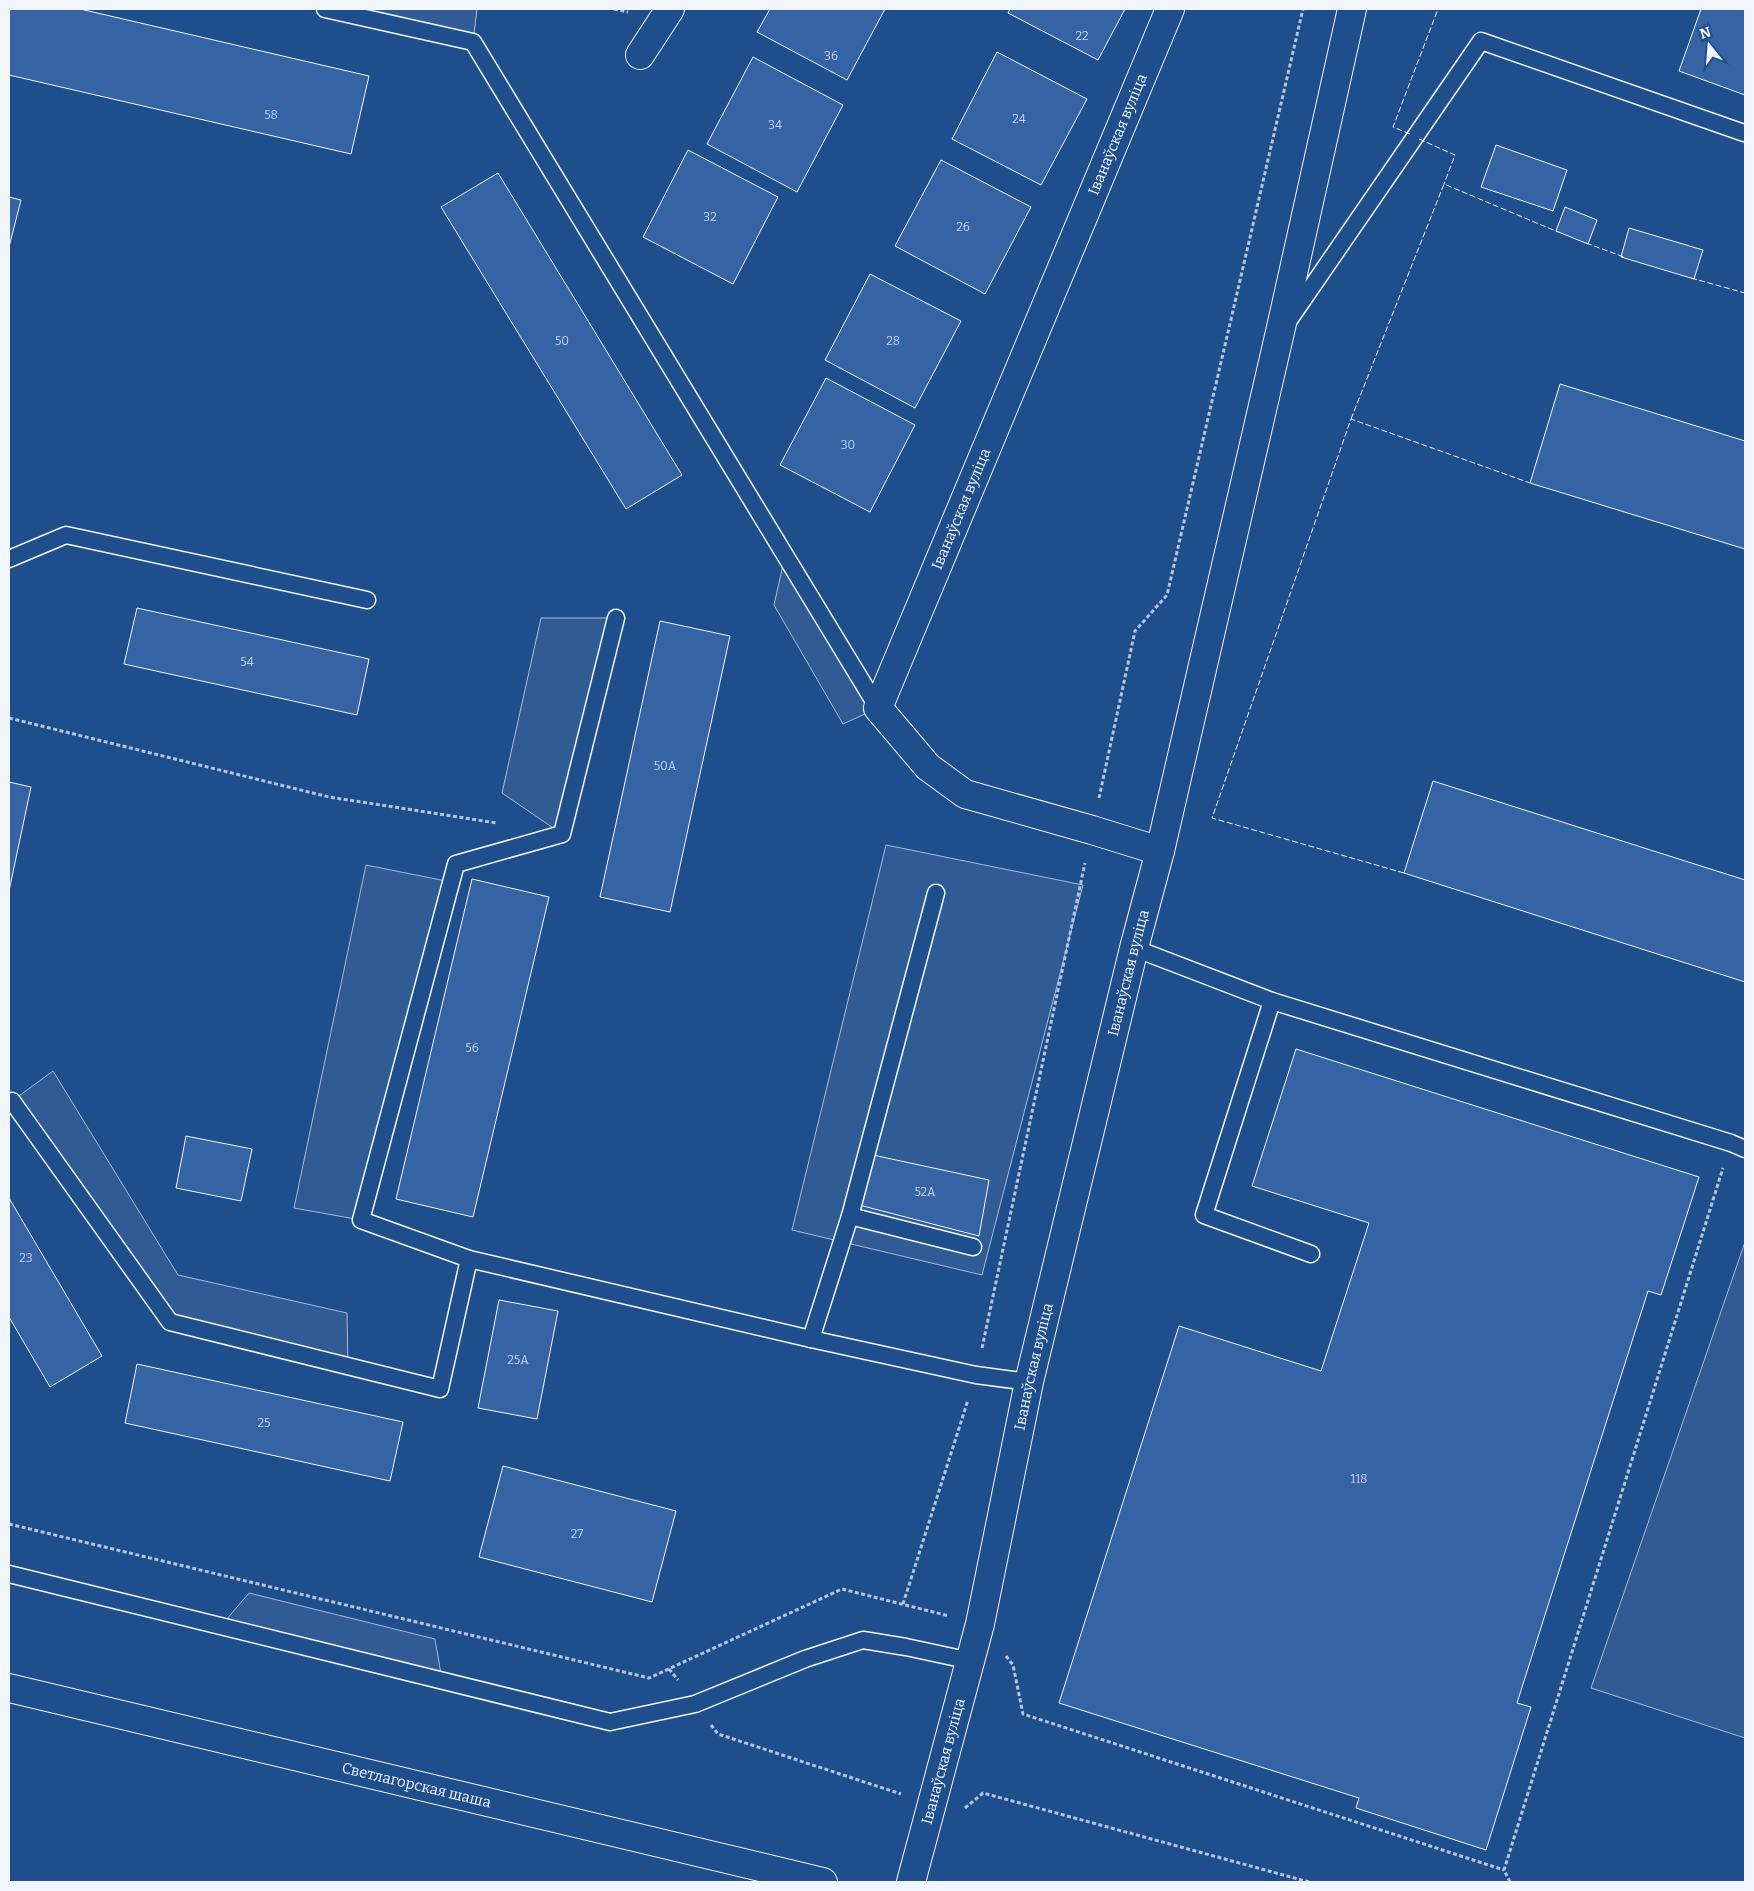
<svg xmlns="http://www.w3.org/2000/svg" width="1754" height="1891" viewBox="0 0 1754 1891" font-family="Bitter,serif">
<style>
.built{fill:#305b95;stroke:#a8bbd7}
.building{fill:#3563a3;stroke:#f2f6ff}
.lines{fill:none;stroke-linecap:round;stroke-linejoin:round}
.lane-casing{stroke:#f2f6ff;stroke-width:19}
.street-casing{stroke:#f2f6ff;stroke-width:30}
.secondary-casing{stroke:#f2f6ff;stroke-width:30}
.path{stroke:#b3c4dc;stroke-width:3;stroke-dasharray:4 2.5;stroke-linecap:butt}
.lane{stroke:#1f4e8c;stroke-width:16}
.street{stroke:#1f4e8c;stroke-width:28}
.secondary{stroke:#1f4e8c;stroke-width:28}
.fence{stroke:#f2f6ff;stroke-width:1;stroke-dasharray:6 2.5;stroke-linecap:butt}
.labels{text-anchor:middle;stroke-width:4;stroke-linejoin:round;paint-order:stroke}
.number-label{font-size:12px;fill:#c3d1e8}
.street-label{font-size:15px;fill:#f2f6ff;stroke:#1f4e8c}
</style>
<rect width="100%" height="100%" fill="#1f4e8c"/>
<g class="built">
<polygon points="325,9 477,9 473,42"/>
<polygon points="785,556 878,708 843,724 774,605"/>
<polygon points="541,618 616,618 562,834 502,793"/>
<polygon points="886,845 1083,885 982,1275 792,1230"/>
<polygon points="366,865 451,882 361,1220 294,1208"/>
<polygon points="53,1071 178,1275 347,1313 348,1367 170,1322 12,1101"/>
<polygon points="1745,1242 1745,1738 1591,1688"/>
<polygon points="249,1593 435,1639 442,1680 220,1627"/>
</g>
<g class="building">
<polygon points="9,9 80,9 369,76 351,154 9,75"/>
<polygon points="770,9 885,9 847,80 757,32"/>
<polygon points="1010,9 1125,9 1098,60 1008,13"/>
<polygon points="1701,9 1745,9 1745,95 1679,71"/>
<polygon points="997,52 1087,99 1041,185 952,139"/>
<polygon points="753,57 843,105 797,192 707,144"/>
<polygon points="1496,145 1567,170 1553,211 1481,187"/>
<polygon points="688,150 778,197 733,284 643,237"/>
<polygon points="941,160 1031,207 985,294 895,246"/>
<polygon points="498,173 682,475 626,509 441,207"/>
<polygon points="9,197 21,200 9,247"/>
<polygon points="1565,207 1597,220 1588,244 1556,231"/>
<polygon points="1629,228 1703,250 1694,279 1621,257"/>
<polygon points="870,274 961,321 915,408 825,360"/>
<polygon points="826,378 915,425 870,512 780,465"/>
<polygon points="1560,384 1745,441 1745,549 1530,483"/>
<polygon points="137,608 369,659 357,715 124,664"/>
<polygon points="660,621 730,636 670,912 600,897"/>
<polygon points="1433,781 1745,880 1745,982 1404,873"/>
<polygon points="9,782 31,787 9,891"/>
<polygon points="472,879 549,897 473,1217 396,1199"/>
<polygon points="1296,1049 1699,1177 1661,1295 1648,1291 1517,1703 1531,1707 1486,1850 1356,1808 1359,1798 1059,1703 1179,1326 1321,1371 1369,1223 1252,1186"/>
<polygon points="186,1136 252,1149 241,1201 176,1188"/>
<polygon points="873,1155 989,1180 979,1236 859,1205"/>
<polygon points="9,1198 102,1356 50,1387 9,1317"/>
<polygon points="499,1300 558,1311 537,1419 478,1408"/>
<polygon points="137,1364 403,1422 390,1481 125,1423"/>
<polygon points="503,1466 676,1511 652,1602 479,1557"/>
</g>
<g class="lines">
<defs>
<g id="lane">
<polyline points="325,9 473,42 878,708"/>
<polyline points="1289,320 1481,41 1744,133"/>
<polyline points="9,559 66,535 367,600"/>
<polyline points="1134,948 1272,1001 1204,1215 1311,1254"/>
<polyline points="1272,1001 1731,1143 1745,1149"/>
<polyline points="12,1101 170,1322 440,1389 469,1259 811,1339 976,1375 1029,1382"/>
<polyline points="850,1216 973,1247"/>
<polyline points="469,1259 361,1220 456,864 562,834 616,618"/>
<polyline points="811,1339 850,1216 936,893"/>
<polyline points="9,1574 610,1722 695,1704 805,1659 863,1640 906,1647 971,1661"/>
</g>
<g id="street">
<polyline points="640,55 670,9"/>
<path id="s1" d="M1160,851l-68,-21 -127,-36 -37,-27 -50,-59 292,-699"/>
<path id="s2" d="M911,1882l69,-258 49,-242 105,-434 26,-97 120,-519 72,-323"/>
</g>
<g id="secondary">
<path id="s3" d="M9,1688l814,194"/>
</g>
</defs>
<use href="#lane" class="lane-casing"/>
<use href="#street" class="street-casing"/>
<use href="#secondary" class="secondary-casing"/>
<g class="path">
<polyline points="614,9 628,12"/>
<polyline points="9,718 329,797 497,823"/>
<polyline points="1099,798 1135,631 1167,595 1303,9"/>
<polyline points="982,1348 1085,863"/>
<polyline points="9,1524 649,1678 842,1589 949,1616"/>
<polyline points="903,1604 968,1400"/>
<polyline points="1006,1656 1013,1665 1023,1714 1504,1870"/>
<polyline points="669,1669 678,1680"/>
<polyline points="711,1725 718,1734 901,1794"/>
<polyline points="965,1808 983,1793 1309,1882"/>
<polyline points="1510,1882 1504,1870 1723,1168"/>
</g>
<use href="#lane" class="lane"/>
<use href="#street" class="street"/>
<use href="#secondary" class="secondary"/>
<g class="fence">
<polyline points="1410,134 1393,127 1438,9"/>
<polyline points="1419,139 1455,155 1444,184"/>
<polyline points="1586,243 1624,257"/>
<polyline points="1691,278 1745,293"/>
<polyline points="1351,419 1444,184 1558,232"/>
<polyline points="1404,873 1212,818 1351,419 1530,483"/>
</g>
</g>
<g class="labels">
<g class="number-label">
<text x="1082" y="40">22</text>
<text x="831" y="60">36</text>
<text x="271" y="119">58</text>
<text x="1019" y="123">24</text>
<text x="775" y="129">34</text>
<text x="710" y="221">32</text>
<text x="963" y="231">26</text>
<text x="562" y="345">50</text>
<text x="893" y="345">28</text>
<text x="848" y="449">30</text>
<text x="247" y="666">54</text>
<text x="665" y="770">50А</text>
<text x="472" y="1052">56</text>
<text x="925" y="1196">52А</text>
<text x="26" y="1262">23</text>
<text x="518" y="1364">25А</text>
<text x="264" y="1427">25</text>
<text x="1359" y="1483">118</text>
<text x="577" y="1538">27</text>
</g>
<g class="street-label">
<text dy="5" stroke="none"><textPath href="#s1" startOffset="948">Іванаўская вуліца</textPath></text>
<text dy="5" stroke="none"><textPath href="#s1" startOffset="542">Іванаўская вуліца</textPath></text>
<text dy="5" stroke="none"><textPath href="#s2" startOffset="935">Іванаўская вуліца</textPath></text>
<text dy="5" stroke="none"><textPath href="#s2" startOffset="530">Іванаўская вуліца</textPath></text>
<text dy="5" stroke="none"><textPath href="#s2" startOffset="125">Іванаўская вуліца</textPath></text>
<text dy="5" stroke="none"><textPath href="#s3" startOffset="419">Светлагорская шаша</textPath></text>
</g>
</g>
<rect width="1754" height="1891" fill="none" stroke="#f2f6ff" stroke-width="20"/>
<g transform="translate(1709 45) rotate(343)" stroke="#1f4e8c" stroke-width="4" paint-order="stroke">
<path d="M0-4L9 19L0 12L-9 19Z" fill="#f2f6ff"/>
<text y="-8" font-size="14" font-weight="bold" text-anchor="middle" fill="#f2f6ff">N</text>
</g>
</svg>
